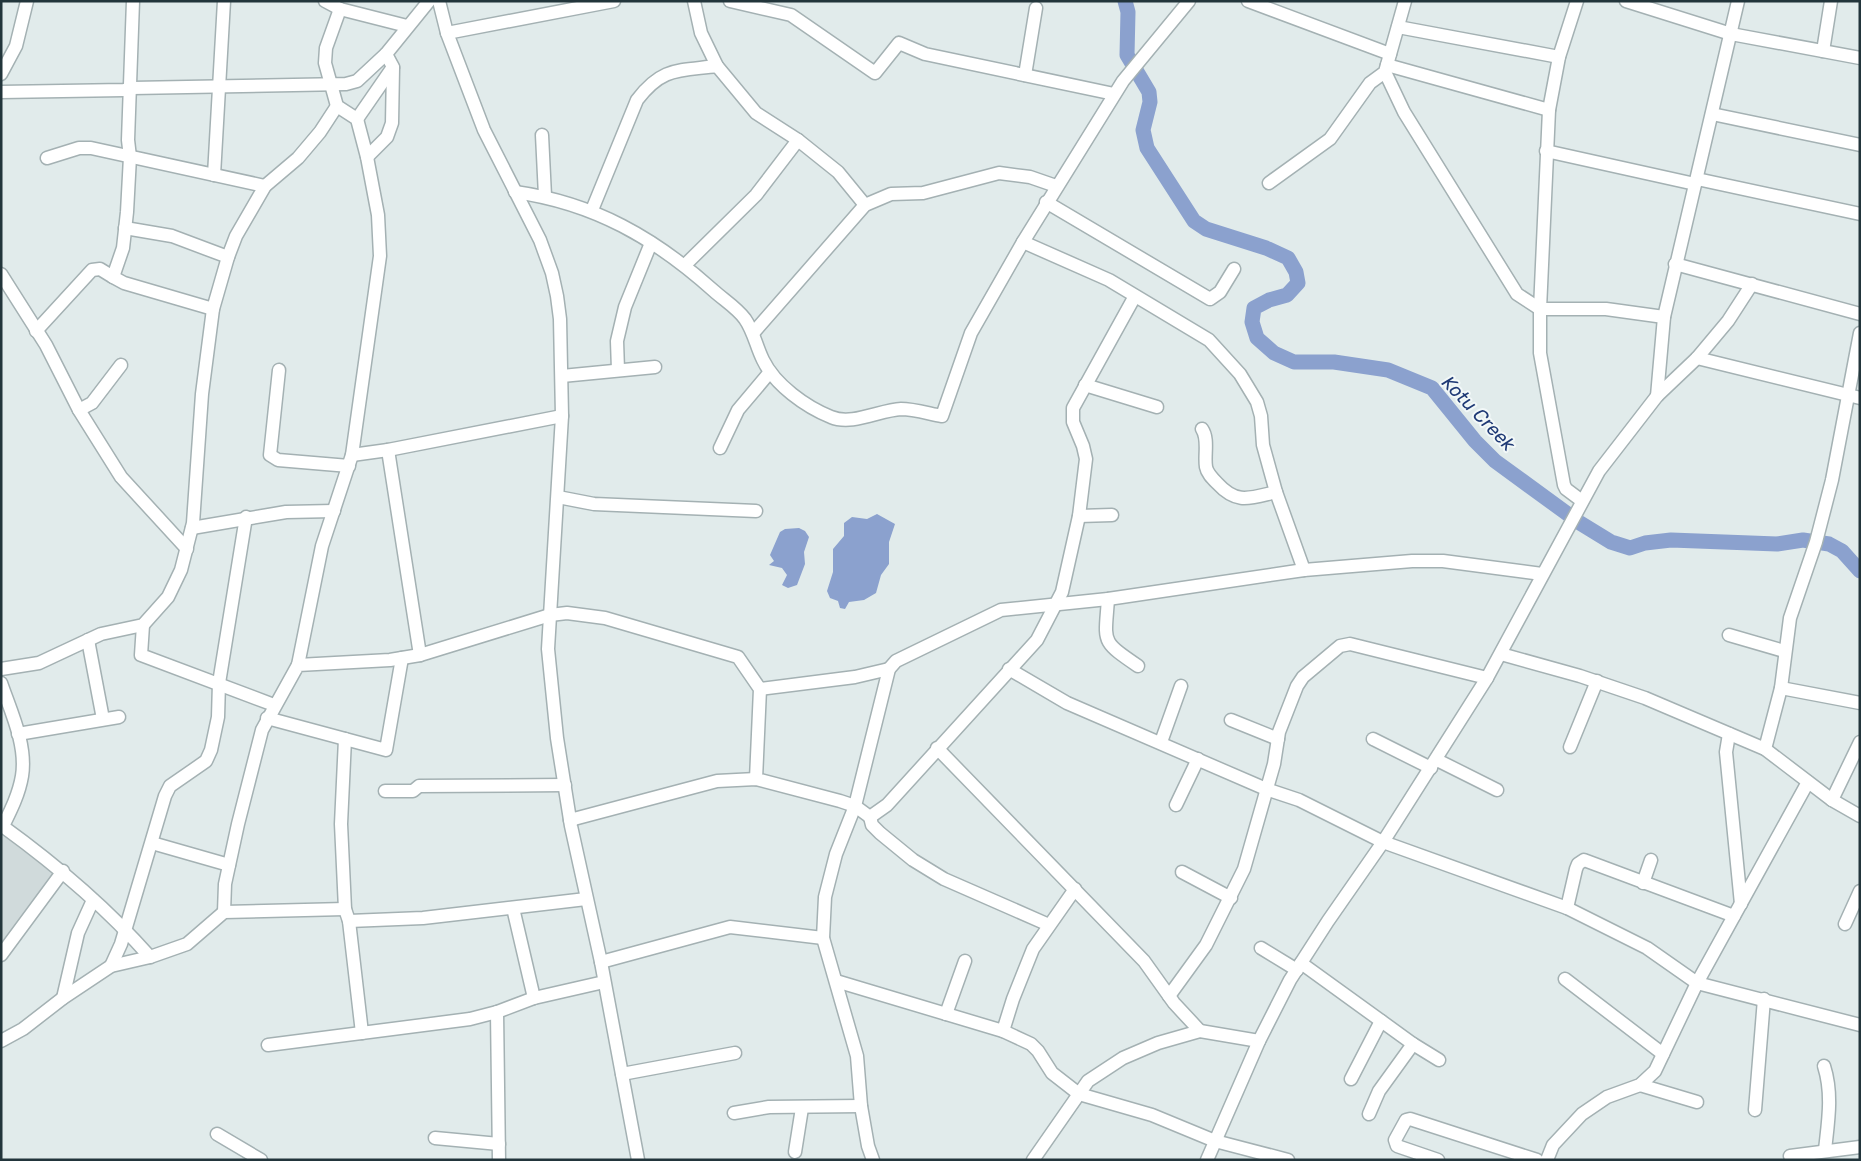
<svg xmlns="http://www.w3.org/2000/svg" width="1861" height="1161" viewBox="0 0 1861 1161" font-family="Rubik,sans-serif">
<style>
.built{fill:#d0dadb}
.water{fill:#8ba1ce}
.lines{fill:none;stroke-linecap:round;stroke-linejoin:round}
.river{stroke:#8ba1ce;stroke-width:15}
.minor-casing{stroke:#a4b1b3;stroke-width:15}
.minor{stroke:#fff;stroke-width:12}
.labels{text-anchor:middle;stroke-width:4;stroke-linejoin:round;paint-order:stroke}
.water-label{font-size:19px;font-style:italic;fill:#1f3a75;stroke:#f2f8f8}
</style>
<rect width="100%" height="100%" fill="#e1ebeb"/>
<polygon class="built" points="1,830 59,871 1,949"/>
<g class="water">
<polygon points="877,514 895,524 889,542 889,564 881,575 876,593 864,600 849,602 845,609 840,608 838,601 830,598 827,591 833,572 833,549 844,536 844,523 852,517 867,519"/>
<polygon points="799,528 805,531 809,537 804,552 805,564 797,585 788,588 782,585 787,575 782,568 769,565 774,561 770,555 780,532 785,529"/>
</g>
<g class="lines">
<polyline class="river" points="1125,1 1128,12 1127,55 1149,92 1150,102 1143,130 1147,148 1194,221 1206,229 1266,248 1288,258 1296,272 1298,283 1287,295 1269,300 1254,308 1252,322 1257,338 1274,353 1294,362 1334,362 1388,370 1432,388 1475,441 1495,461 1580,523 1611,542 1630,548 1645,543 1671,540 1777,544 1803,540 1829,544 1842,551 1860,571"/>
<defs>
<g id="minor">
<polyline points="325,1 340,9 407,26"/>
<polyline points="439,1 447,33 484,130 540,240 552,273 557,296 560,319 562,416 548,649 557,738 571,826 601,962 638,1160"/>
<polyline points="694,1 701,33 717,66 756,113 798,140 838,172 865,205"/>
<polyline points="730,1 791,15 875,73 899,43 925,54 1114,94"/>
<polyline points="1248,1 1390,54"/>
<polyline points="1577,1 1559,57 1549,110 1540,309 1540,353 1564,485 1566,489 1582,501"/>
<polyline points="1626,1 1731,34 1860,58"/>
<polyline points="1398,27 1559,57"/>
<polyline points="447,33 614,1"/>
<polyline points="1823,51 1831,1"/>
<polyline points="1387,65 1549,110"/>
<polyline points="1385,72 1404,112 1517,294 1540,309 1606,309 1664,317"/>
<polyline points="1,74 16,46 27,1"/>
<polyline points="1025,75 1036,8"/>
<polyline points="1,92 124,90 132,88 346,84 357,81 386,54"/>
<polyline points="1712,114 1860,145"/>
<polyline points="357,119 393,67 386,54 429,1"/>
<polyline points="542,135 545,196"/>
<polyline points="1546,151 1695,184"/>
<polyline points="367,157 387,137 392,123 393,68"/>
<polyline points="47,158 79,148 91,148 265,186"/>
<polyline points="214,175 224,1"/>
<polyline points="1697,179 1860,214"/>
<polyline points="1269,183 1330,139 1370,83 1385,72 1405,1"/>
<path d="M515,192c79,11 140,46 199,99 10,9 23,17 31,28 9,13 11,27 18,41 12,25 43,47 68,57 21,9 49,-7 70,-8 13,0 29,5 41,7l29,-83 52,-91 100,-161 66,-80"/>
<polyline points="1046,202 1210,299 1220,292 1234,269"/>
<path d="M592,210l45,-110c25,-33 41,-29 80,-34"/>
<polyline points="125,228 172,236 228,257"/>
<polyline points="1023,242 1109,280 1209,340 1240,374 1257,402 1261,416 1263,445 1276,492"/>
<polyline points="1675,264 1860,314"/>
<polyline points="685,265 756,195 798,140"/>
<polyline points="1,274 46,345 79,410 121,477 187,549"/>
<polyline points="113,277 124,283 213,309"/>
<polyline points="36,331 92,270 100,269 113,277 123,248 127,212 130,157 128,140 133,1"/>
<polyline points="754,332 865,205 891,194 923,193 999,173 1030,177 1056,186"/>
<polyline points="1697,358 1860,398"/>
<polyline points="279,370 270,455 278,460 349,466"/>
<polyline points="618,370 617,341 625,307 651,243"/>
<polyline points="562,376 655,367"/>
<polyline points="1085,385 1157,407"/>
<polyline points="1657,396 1664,317 1738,1"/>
<polyline points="79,410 92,403 121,365"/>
<path d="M1202,429c7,10 2,26 4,38 1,6 6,11 11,16 20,22 33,15 59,9l28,78"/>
<polyline points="720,448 738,410 770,372"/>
<polyline points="388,450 420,655"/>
<polyline points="352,455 388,450 562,416"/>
<polyline points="558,497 594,504 756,511"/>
<polyline points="1079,516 1112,515"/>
<polyline points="192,528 286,512 334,511"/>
<path d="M1108,599c-3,44 -8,41 30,67"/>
<polyline points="143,625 141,655 274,705"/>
<polyline points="1729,635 1784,651"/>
<polyline points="88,640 103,719"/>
<polyline points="1501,654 1580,676 1645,698 1765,749 1832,800 1860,816"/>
<polyline points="298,665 322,546 352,455 380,256 378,215 367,157 357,119 337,106 325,63 326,48 340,9"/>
<polyline points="1,669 39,663 101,634 143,625 168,597 181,570 193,523 202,394 213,309 228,257 236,236 265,186 298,158 320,132 337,106"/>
<polyline points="1009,669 1067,703 1266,789 1299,800 1383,842 1567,908 1647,948 1697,983 1860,1025"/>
<path d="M1,683c10,29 26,62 21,93 -3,18 -11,34 -19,50"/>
<polyline points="1781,688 1860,703"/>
<polyline points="760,689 855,677 889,669"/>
<polyline points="267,718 386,750 402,658"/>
<polyline points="1231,720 1278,739"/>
<polyline points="18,734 119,717"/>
<polyline points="1729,734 1726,752 1741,904"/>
<polyline points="345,739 341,824 345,909 349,921 362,1033"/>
<polyline points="1373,739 1431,768"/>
<polyline points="1161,742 1181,686"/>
<polyline points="1570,747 1597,681"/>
<polyline points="937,748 1144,961 1174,1003 1200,1031"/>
<polyline points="1765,749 1781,688 1790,618 1816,542 1832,480 1860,333"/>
<polyline points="1437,760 1497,790"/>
<polyline points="385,791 413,791 419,786 565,785"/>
<polyline points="1832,800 1860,742"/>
<polyline points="1176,805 1198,759"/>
<polyline points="870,817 872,825 880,833 913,860 944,879 1049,925"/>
<polyline points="570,820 717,781 756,779 840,801 855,806 870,817 887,805 1037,640 1062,592 1079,516 1086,459 1083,446 1073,422 1073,408 1135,296"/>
<path d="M1,825c54,39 105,82 149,132"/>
<polyline points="152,843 229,865"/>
<polyline points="1182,872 1231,898"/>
<polyline points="1643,883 1651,860"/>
<polyline points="513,908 534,998"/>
<polyline points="1567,908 1576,869 1578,864 1584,860 1734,916"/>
<polyline points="224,912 225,884 238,824 262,730 298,665 390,660 420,655 550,615 567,613 605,618 738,657 760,689 756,779"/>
<polyline points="349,921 423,918 586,899"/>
<polyline points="1845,924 1860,891"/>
<polyline points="1261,948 1297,970"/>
<polyline points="1,955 63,871"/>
<polyline points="601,962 730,927 823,938"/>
<polyline points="1301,963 1413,1044 1439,1060"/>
<polyline points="111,966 121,944 165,796 170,786 206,761 211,750 218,717 219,683 246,517"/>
<polyline points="1565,979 1663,1054"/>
<polyline points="836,981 1003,1031 1031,1044 1038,1051 1052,1073 1079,1094 1152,1115 1215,1141 1288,1160"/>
<polyline points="1169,996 1206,945 1244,869 1274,764 1279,732 1297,686 1303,677 1340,646 1350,644 1487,678"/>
<polyline points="63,998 78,933 93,900"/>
<polyline points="497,1012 499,1160"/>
<polyline points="946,1014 965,961"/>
<polyline points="1003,1031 1013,999 1033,949 1075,889"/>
<polyline points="1,1041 23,1029 63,998 111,966 150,957 187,944 224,912 345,909"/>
<polyline points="268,1045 470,1019 497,1012 534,998 604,982"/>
<path d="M1824,1066c9,28 4,56 1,84"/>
<polyline points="622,1074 735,1053"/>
<polyline points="1351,1079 1381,1021"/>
<polyline points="1640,1085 1697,1102"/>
<polyline points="1755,1110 1764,999"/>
<polyline points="734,1113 769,1107 861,1106"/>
<polyline points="1369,1114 1379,1091 1413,1044"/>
<polyline points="217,1134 261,1160"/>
<polyline points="435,1138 499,1144"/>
<polyline points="795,1152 802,1108"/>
<polyline points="1790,1156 1860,1147"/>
<polyline points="873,1160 868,1146 861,1106 857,1056 823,938 825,897 836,854 855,806 889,669 896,661 1001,610 1108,599 1304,570 1412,561 1443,561 1542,574"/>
<polyline points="1033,1160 1088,1081 1123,1058 1158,1043 1200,1031 1259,1041"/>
<polyline points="1207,1160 1259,1041 1290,980 1328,921 1383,842 1487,678 1599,471 1657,396 1697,358 1728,321 1752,284"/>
<polyline points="1438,1160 1397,1146 1395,1140 1406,1120 1410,1119 1537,1160"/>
<polyline points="1547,1160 1553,1145 1582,1114 1607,1097 1640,1085 1655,1071 1697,983 1808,782"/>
</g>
</defs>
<use href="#minor" class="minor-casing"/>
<use href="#minor" class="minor"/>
</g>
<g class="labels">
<g class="water-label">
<text transform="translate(1479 413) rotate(46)" y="7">Kotu Creek</text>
</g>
</g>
<rect width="1861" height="1161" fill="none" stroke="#22353b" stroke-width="5"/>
</svg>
